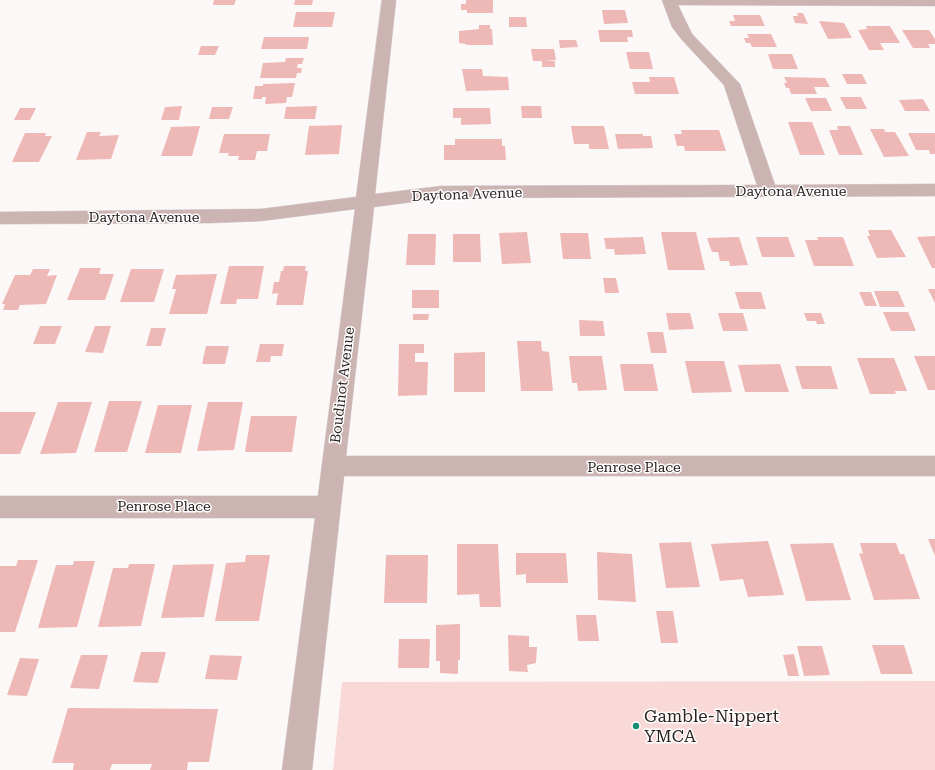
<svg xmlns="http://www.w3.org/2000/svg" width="935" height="770" viewBox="0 0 935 770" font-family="'Roboto Serif',serif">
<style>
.green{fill:#f9d9d7}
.building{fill:#edb8b5}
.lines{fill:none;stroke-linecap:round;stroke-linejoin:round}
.minor-casing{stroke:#d7d1d1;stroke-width:1}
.minor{fill:#ccb4b2;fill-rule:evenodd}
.poi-dot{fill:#148d71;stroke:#fff;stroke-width:1.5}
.labels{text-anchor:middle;stroke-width:3;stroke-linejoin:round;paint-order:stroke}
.street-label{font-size:14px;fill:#2b2221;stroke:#fff}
.near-poi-label{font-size:17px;fill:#2b2221;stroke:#fff;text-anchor:start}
</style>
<rect width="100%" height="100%" fill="#fdf8f8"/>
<polygon class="green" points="935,681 935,770 333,770 342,682"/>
<g class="building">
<polygon points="214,0 236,0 234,5 213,5"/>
<polygon points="295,0 313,0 312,5 294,5"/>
<polygon points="466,0 493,0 493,13 467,13 467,10 461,10 461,4 466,4"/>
<polygon points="602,10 625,10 628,23 604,24"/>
<polygon points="296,12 335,12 332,27 293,27"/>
<polygon points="797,13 803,13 808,24 795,23 793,16 798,16"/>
<polygon points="733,15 760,15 765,26 731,26 729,21 735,21"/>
<polygon points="509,17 526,17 527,27 509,27"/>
<polygon points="819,21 844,23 852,38 828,39"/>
<polygon points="479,25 490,25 490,29 492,29 493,45 466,45 466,44 459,43 459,31 479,29"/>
<polygon points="866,26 890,26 900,43 880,43 884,50 869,50 858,30 867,29"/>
<polygon points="598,30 632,30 633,37 627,37 628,42 600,42"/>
<polygon points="902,30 929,30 935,39 935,44 928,44 930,48 913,48"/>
<polygon points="747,34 771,34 777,47 752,47 750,43 746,43 744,38 749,38"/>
<polygon points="264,37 309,37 307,49 261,49"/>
<polygon points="559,40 576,40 578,47 560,48"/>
<polygon points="201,46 219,46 215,55 198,55"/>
<polygon points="531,49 554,49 556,60 544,61 555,61 555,67 542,67 542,61 533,61"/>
<polygon points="626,52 649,52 653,69 630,69"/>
<polygon points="768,54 792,54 798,69 773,69"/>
<polygon points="286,58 304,58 302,64 298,64 297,68 302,68 301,73 297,73 296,78 260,78 263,63 285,62"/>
<polygon points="462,69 482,69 483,76 508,77 509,90 466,91"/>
<polygon points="842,74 862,74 867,84 847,84"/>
<polygon points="649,77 674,77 679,94 635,94 632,82 650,82"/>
<polygon points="784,77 825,78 830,87 814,87 817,94 791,94 789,88 786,88 784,83 787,83"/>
<polygon points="295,83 292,97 287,97 286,103 265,104 266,97 262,97 262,99 253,99 255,86 263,86 263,84"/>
<polygon points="840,97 861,97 867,109 846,109"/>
<polygon points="805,98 826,98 832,111 811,111"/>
<polygon points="923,99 930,111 905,111 899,100"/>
<polygon points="182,106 179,120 161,120 165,107"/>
<polygon points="317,106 315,119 284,119 286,107"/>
<polygon points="521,106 541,106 542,118 522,118"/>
<polygon points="212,107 233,107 229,119 209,119"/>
<polygon points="20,108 36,108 30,120 14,120"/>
<polygon points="453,108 490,108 491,124 461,125 461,118 453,118"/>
<polygon points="788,122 812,122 825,155 800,155"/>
<polygon points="342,125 339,154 305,155 309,126"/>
<polygon points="200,126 192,156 161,156 171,127"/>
<polygon points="571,126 604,126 609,149 589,149 589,144 574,144"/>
<polygon points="837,126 850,126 863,155 839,155 829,130 838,130"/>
<polygon points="870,129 884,129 885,132 895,132 909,156 884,157"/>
<polygon points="681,130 719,130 726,151 685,151 684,146 677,146 674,134 682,134"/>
<polygon points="87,132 101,132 99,136 119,135 111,159 76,160"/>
<polygon points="25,133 46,133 45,136 52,136 39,162 12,162"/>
<polygon points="908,133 935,133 935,154 930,154 929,150 916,150"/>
<polygon points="224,134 270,134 267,151 257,151 255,160 238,160 239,156 228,156 229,153 219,153"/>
<polygon points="615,134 643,134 643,136 651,136 653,148 618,149"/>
<polygon points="455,139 502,139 502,146 505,146 506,160 444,160 444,145 455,145"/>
<polygon points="868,230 891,230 906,257 877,258 867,236 870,236"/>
<polygon points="527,232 531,263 502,264 499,233"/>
<polygon points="661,232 696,232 705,270 668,270"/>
<polygon points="560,233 588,233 591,259 563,259"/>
<polygon points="408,234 436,234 435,265 406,265"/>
<polygon points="453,234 480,234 481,262 453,262"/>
<polygon points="935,236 935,268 932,268 917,237"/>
<polygon points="643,237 646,254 615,255 614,249 606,249 604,238"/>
<polygon points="739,237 748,265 730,266 729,261 720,261 718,252 712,252 707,238"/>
<polygon points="756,237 788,237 795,257 762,257"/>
<polygon points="817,237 843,237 854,266 814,266 805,240 818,240"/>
<polygon points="229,266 264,266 258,299 237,299 236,304 220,304"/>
<polygon points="284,266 306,266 305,271 308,271 303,305 276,305 278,293 272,294 274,282 279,282 281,271 283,271"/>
<polygon points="80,268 101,268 99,274 114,274 105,300 67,300"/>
<polygon points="33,269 50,269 47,276 57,275 46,304 20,305 18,310 3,310 5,304 2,304 15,275 30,275"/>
<polygon points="131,269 164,269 154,302 120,302"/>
<polygon points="217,274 207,314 169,314 176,289 172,289 176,275"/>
<polygon points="603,278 616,278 619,293 605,293"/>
<polygon points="928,289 935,289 935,303"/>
<rect x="412" y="290" width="27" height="18"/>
<polygon points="874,291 898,291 905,307 880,307"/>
<polygon points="735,292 761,292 766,309 740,309"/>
<polygon points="859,292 871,292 877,306 865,306"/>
<polygon points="883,312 908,312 916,331 891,331"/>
<polygon points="666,313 690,313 694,329 669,330"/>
<polygon points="718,313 743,313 748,331 723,331"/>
<polygon points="804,313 821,313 825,324 817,324 816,321 807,321"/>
<polygon points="413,314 429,314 428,320 413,320"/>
<polygon points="579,320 603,321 605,336 580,336"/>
<polygon points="40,326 62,326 55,344 33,344"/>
<polygon points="95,326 111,326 103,353 85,352"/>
<polygon points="151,328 166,328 161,346 146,346"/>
<polygon points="647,332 663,332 667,353 651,353"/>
<polygon points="517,341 541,341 542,351 549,352 553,391 521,391"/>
<polygon points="260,344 284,344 282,356 271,356 270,362 256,362"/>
<polygon points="399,344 424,344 424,353 415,353 415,362 428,362 427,395 398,396"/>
<polygon points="206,346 229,346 225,364 202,364"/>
<polygon points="485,352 485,392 454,392 454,353"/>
<polygon points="569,356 602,356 607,390 578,391 577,383 572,383"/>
<polygon points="914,356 935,356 935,390 928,390"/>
<polygon points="857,358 894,358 907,391 895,391 896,394 870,394"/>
<polygon points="685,361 724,361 732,392 692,393"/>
<polygon points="620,364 653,364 658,391 624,391"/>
<polygon points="780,364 789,392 745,392 738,365"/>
<polygon points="795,366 831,366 838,389 802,389"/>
<polygon points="109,401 142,401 127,452 94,452"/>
<polygon points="58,402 92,402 76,453 40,454"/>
<polygon points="208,402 243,402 234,450 197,451"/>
<polygon points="158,405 192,405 181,453 145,453"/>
<polygon points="0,412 36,412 20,454 0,454"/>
<polygon points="251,416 297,416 292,452 245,452"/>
<polygon points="928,539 935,539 935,556"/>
<polygon points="768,541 784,595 748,597 743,579 720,581 711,544"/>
<polygon points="691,542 700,587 666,588 659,543"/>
<polygon points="833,543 851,600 806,601 790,544"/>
<polygon points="860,543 896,543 900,554 904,554 920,599 874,600 859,553 863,554"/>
<polygon points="457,544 498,544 501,607 480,607 479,594 457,595"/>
<polygon points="597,552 632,554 636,602 598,600"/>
<polygon points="516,553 566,553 568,583 526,583 526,574 516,575"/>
<polygon points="246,555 270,555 259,621 215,621 226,563 245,562"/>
<polygon points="386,555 428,555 427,603 384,603"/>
<polygon points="18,560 38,560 15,632 0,632 0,566 16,566"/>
<polygon points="74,561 95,561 77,627 38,628 56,565 73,565"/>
<polygon points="129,564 155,564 141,626 98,627 113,568 128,568"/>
<polygon points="214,564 204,617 161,618 173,565"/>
<polygon points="656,611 673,611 678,643 661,643"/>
<polygon points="576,615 596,615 599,641 578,641"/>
<polygon points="460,624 460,660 458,660 458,674 440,673 440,661 436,661 436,625"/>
<polygon points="508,635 529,636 529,647 537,647 536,663 527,665 528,672 509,671"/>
<polygon points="399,639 430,639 429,668 398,668"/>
<polygon points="872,645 904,645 913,674 881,674"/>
<polygon points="797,646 822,646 830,675 804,676"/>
<polygon points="141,652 166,652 158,683 133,682"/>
<polygon points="794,654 799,676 788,676 783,655"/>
<polygon points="81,655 108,655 99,689 70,688"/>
<polygon points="210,655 242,656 237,680 205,679"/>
<polygon points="20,658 39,659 27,696 7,695"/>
<polygon points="68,708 218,709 209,762 188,762 187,770 150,770 152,764 112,764 110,770 73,770 74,763 52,763"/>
</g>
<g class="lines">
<defs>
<polygon id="minor" points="382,0 396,0 375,194 442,186 757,185 724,85 682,40 672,27 662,0 935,0 935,6 678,5 692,34 740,84 775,185 935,184 935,196 442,198 374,207 346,456 935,456 935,476 344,476 312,770 282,770 315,518 0,518 0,496 318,496 355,209 261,221 210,223 0,224 0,212 261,209 356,197"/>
</defs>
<use href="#minor" class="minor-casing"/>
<use href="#minor" class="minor"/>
</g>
<circle class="poi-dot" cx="636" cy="726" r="4"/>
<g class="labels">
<g class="street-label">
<text x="791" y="196">Daytona Avenue</text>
<text transform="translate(467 194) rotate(-2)" y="5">Daytona Avenue</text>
<text x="144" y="222">Daytona Avenue</text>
<text transform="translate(342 385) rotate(-83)" y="5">Boudinot Avenue</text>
<text x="634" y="472">Penrose Place</text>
<text x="164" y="511">Penrose Place</text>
</g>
<g class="near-poi-label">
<text x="644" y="722">Gamble-Nippert<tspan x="644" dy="20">YMCA</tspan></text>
</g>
</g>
</svg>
